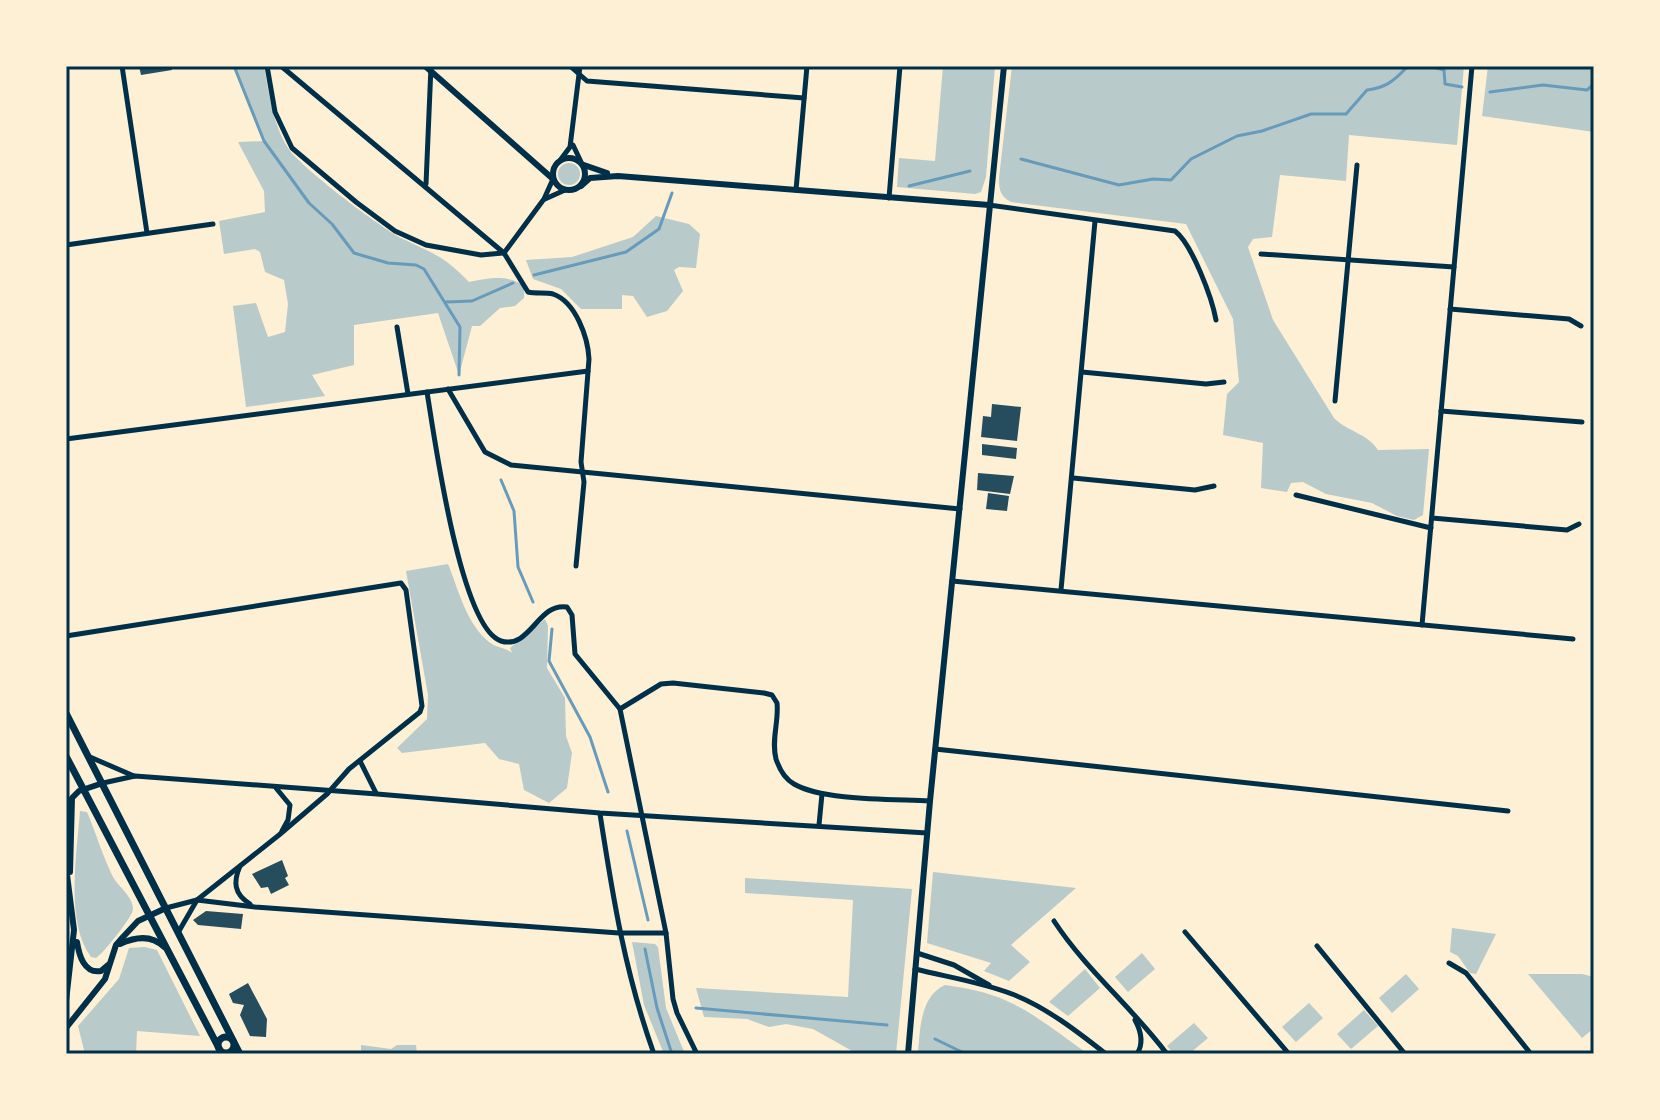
<svg xmlns="http://www.w3.org/2000/svg" width="1660" height="1120" viewBox="0 0 1660 1120" font-family="'DM Sans',sans-serif">
<style>
.green{fill:#b9caca}
.lines{fill:none;stroke-linecap:round;stroke-linejoin:round}
.stream{stroke:#669bbc;stroke-width:3}
.building{fill:#264d5e}
.minor{stroke:#003049;stroke-width:5}
.tertiary{stroke:#003049;stroke-width:6}
.secondary{stroke:#003049;stroke-width:7}
.neatline{fill:none;stroke:#003049;stroke-width:3}
</style>
<rect width="100%" height="100%" fill="#fdf0d5"/>
<g class="green">
<path d="M234,66h30c5,28 9,58 24,82 11,18 94,81 115,91 31,15 41,17 66,43 20,-4 38,-8 55,4v12l-9,8 -15,2 -20,18h-8l-13,49 -21,-62 -84,12v40l-42,10 13,21 -79,11 -13,-101 23,-3 12,34 17,-5 3,-28 -4,-24 -19,-8 -5,-20 -5,-3 -31,5 -5,-33 46,-9 -1,-21 -26,-49 26,-1z"/>
<polygon points="943,66 995,66 986,177 981,192 975,194 897,187 899,158 935,161"/>
<path d="M1012,66h452l-7,79 -108,-10 -3,46 -66,-6 -8,62 -19,2 -5,8 25,73 61,98c14,14 33,15 44,32l51,-1 -6,66 -9,5 -17,-4 -25,-13 -46,-9 -23,-12 -12,1 -4,9 -26,-4 2,-45 -40,-8 4,-41 12,-12 -6,-63 -47,-95 -175,-22c-11,-6 -12,-12 -12,-24z"/>
<polygon points="1488,66 1594,66 1594,132 1482,116"/>
<circle cx="569" cy="174" r="11"/>
<polygon points="656,216 689,224 700,234 696,268 679,267 674,270 683,291 667,311 647,317 633,296 622,295 622,309 581,309 561,289 533,279 526,260 572,257 633,237"/>
<path d="M448,564c11,27 18,59 41,78 7,6 16,5 23,11l-2,-5 35,-29 3,7 -1,42 18,30 1,38 6,17 -5,35 -18,15 -25,-13 -5,-26 -20,-5 -14,-16 -83,10 -5,-5 30,-29 1,-24 -22,-124z"/>
<path d="M80,811l7,1c9,21 16,45 26,65 6,10 20,20 20,32 1,6 -31,46 -37,49l-5,-1c-26,-35 -14,-104 -11,-146z"/>
<polygon points="933,872 1076,888 1011,945 1030,962 1009,981 984,971 991,963 927,943"/>
<polygon points="745,878 912,889 896,1054 854,1052 813,1029 786,1024 769,1027 747,1019 704,1017 696,988 848,997 853,900 745,893"/>
<polygon points="1452,928 1496,934 1476,974 1470,973 1458,956 1450,952"/>
<polygon points="632,942 655,944 658,947 666,1008 685,1054 664,1054 644,1005"/>
<polygon points="145,947 157,950 200,1036 137,1031 136,1054 85,1054 78,1026 119,979 129,948"/>
<polygon points="1142,953 1155,969 1128,992 1115,977"/>
<polygon points="1085,969 1100,988 1068,1016 1049,1002"/>
<polygon points="1406,974 1419,989 1392,1013 1379,998"/>
<polygon points="1528,974 1582,974 1594,977 1594,1028 1582,1038"/>
<path d="M945,985c21,3 43,7 62,16 29,13 55,35 81,53h-170c2,-24 2,-58 27,-69z"/>
<polygon points="1309,1003 1323,1018 1296,1042 1282,1027"/>
<polygon points="1364,1010 1378,1026 1351,1049 1337,1034"/>
<polygon points="1194,1023 1208,1038 1189,1054 1174,1054 1167,1046"/>
<polygon points="361,1045 391,1049 397,1045 416,1045 417,1054 361,1054"/>
</g>
<g class="lines">
<g class="stream">
<polyline points="234,66 264,141 309,203 332,224 354,253 388,263 416,265 424,269 460,327 459,375"/>
<polyline points="1429,66 1444,70 1445,84 1462,87"/>
<polyline points="1490,92 1543,85 1587,90 1594,84"/>
<path d="M1021,159l98,26 34,-6 18,1 20,-21 46,-23 25,-5 49,-17h35l21,-24c18,-2 27,-9 39,-22l11,-2"/>
<polyline points="909,186 970,171"/>
<polyline points="534,275 626,252 659,229 672,193"/>
<polyline points="446,302 472,301 513,283"/>
<polyline points="501,480 514,511 518,567 533,602"/>
<polyline points="552,629 549,661 590,737 608,792"/>
<polyline points="627,831 648,920"/>
<polyline points="645,949 657,1008 672,1054"/>
<polyline points="696,1008 887,1025"/>
<polyline points="935,1039 966,1054"/>
</g>
</g>
<g class="building">
<polygon points="139,66 171,66 172,70 141,75"/>
<polygon points="992,404 1021,407 1017,441 981,437 983,416 991,417"/>
<polygon points="982,444 1017,448 1016,459 982,455"/>
<polygon points="978,473 1014,476 1010,494 977,490"/>
<polygon points="988,493 1009,496 1007,511 986,509"/>
<polygon points="282,860 288,876 285,878 289,885 271,894 268,887 261,888 252,874"/>
<polygon points="206,911 243,914 241,929 198,925 193,920"/>
<polygon points="248,983 267,1019 266,1037 250,1036 240,1015 244,1005 233,1003 229,994"/>
</g>
<g class="lines">
<g class="minor">
<polyline points="122,66 147,233"/>
<polyline points="267,66 275,112 292,148 356,202 395,231 426,245 481,255 503,253"/>
<path d="M281,66l223,187 24,39c8,2 17,0 25,2 23,8 35,44 36,65l-8,103 3,20 -8,84"/>
<polyline points="570,66 587,81 804,98"/>
<polyline points="573,145 582,164"/>
<polyline points="561,159 570,147 580,66"/>
<polyline points="426,184 431,66"/>
<polyline points="796,190 807,66"/>
<polyline points="889,198 900,66"/>
<polyline points="545,199 565,190"/>
<path d="M989,205l186,26c17,13 37,67 41,89"/>
<polyline points="66,245 213,224"/>
<polyline points="504,253 544,199 553,179"/>
<polyline points="1261,254 1454,267"/>
<polyline points="1450,309 1569,319 1581,326"/>
<polyline points="397,327 408,394"/>
<polyline points="1082,372 1206,384 1224,382"/>
<polyline points="448,389 485,452 511,465 960,509"/>
<path d="M427,392c7,42 33,236 74,249 29,9 37,-39 66,-34l5,8 3,39 45,55 46,224 7,66 4,14 20,41"/>
<polyline points="1335,401 1357,165"/>
<polyline points="1441,411 1582,422"/>
<polyline points="66,439 588,371"/>
<polyline points="1073,478 1195,490 1214,486"/>
<polyline points="1296,495 1431,528"/>
<polyline points="1432,518 1567,530 1579,524"/>
<polyline points="952,581 1573,639"/>
<polyline points="1061,590 1095,221"/>
<polyline points="1422,625 1472,66"/>
<polyline points="66,636 401,583 406,590 422,706 420,712 349,769 327,794 279,835 197,900 179,931"/>
<path d="M620,709l41,-25 12,-1 91,10 8,2 5,8c2,19 -6,37 -1,56 3,9 9,20 18,25 29,17 100,15 136,17"/>
<polyline points="935,749 1508,811"/>
<polyline points="90,757 134,776"/>
<polyline points="360,761 376,793"/>
<polyline points="103,783 135,776 377,794 600,813 927,833"/>
<polyline points="276,788 290,805 288,820 282,831"/>
<path d="M600,814c13,84 25,159 54,240"/>
<polyline points="819,825 822,794"/>
<path d="M240,866c-7,16 -6,28 10,38"/>
<polyline points="166,908 197,900 255,907 619,933 666,933"/>
<path d="M1054,921c32,49 78,86 113,133"/>
<polyline points="1185,932 1289,1054"/>
<polyline points="1317,946 1405,1054"/>
<polyline points="917,953 954,965 989,985"/>
<polyline points="1449,963 1466,973 1531,1054"/>
<path d="M915,969c32,8 66,13 97,25 34,13 66,38 94,60"/>
<path d="M1135,1020c6,11 9,23 2,34"/>
</g>
<g class="tertiary">
<polyline points="425,66 553,179"/>
<circle cx="569" cy="174" r="16"/>
<polyline points="584,165 607,173"/>
<polyline points="581,186 590,178 618,176 989,205"/>
<polyline points="66,867 74,930 66,1001"/>
<polyline points="70,872 72,798 79,791 103,783"/>
<path d="M77,942c2,13 7,32 24,29l7,-6"/>
<path d="M120,944c15,-7 31,-10 44,3"/>
<polyline points="66,1028 105,979 116,945 123,937 138,921 166,908"/>
<polyline points="908,1054 930,801 1004,66"/>
</g>
<g class="secondary">
<polyline points="66,713 240,1054"/>
<polyline points="66,756 222,1054"/>
<circle cx="226" cy="1045" r="8"/>
</g>
</g>
<rect width="1660" height="1120" fill="none" stroke="#fdf0d5" stroke-width="136"/>
<rect x="68" y="68" width="1524" height="984" class="neatline"/>
</svg>
